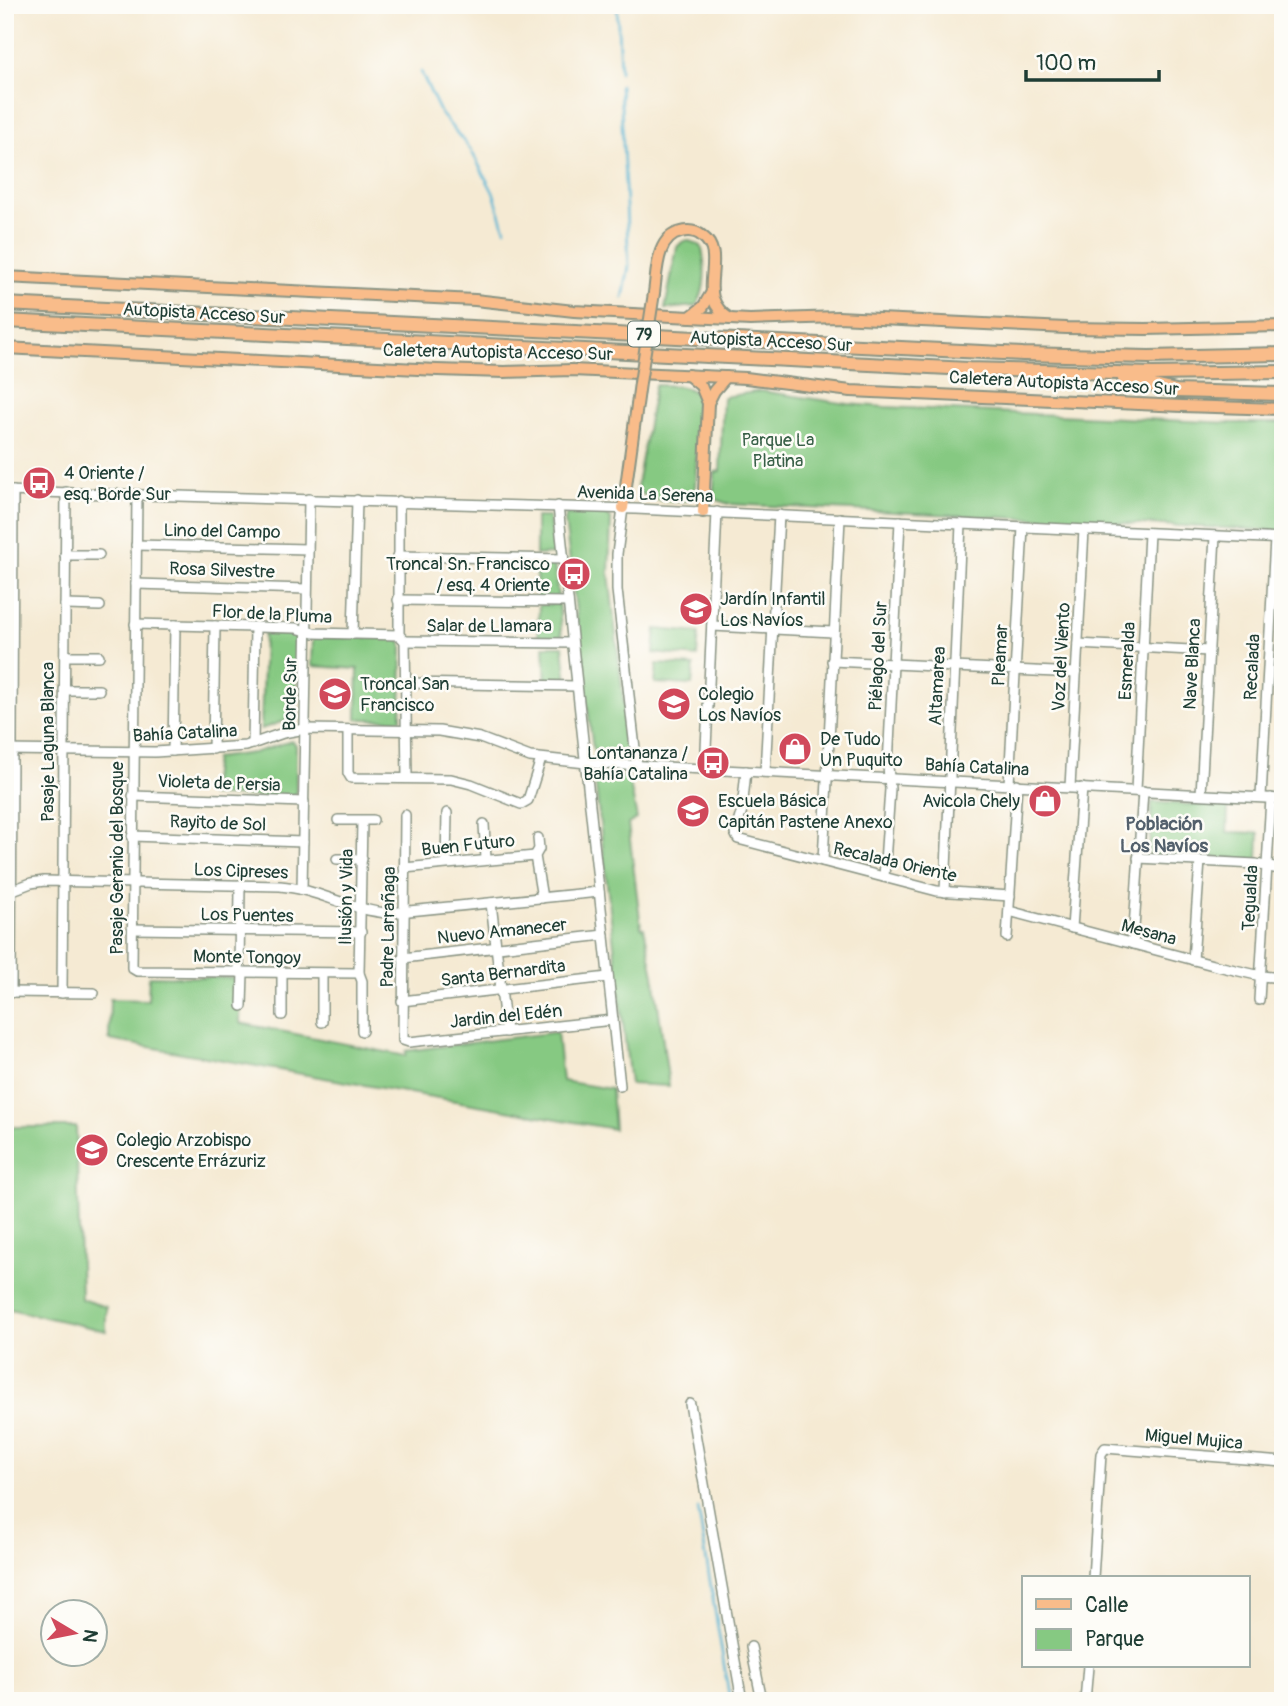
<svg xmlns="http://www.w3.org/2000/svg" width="1288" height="1706" viewBox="0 0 1288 1706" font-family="Pangolin,sans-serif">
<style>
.green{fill:#86c982;stroke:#52835b;stroke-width:2}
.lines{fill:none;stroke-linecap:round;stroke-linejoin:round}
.stream{stroke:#54b4d3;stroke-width:2.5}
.minor-casing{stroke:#8a9484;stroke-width:12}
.major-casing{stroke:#8a9484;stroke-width:14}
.highway-casing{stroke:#8a9484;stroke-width:16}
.minor{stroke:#fff;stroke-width:9}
.major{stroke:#f9bc8a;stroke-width:10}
.highway{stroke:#f9bc8a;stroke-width:12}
.major-bridge-casing{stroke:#8a9484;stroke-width:14;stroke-linecap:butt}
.major-bridge{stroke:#f9bc8a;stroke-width:10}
.labels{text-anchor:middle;stroke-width:5;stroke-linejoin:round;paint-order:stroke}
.shield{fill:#fdfcf7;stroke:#62766e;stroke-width:2}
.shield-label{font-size:16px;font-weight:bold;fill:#1f3d34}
.street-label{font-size:18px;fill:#1f3d34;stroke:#fdfcf7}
.park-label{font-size:18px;fill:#396048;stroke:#fdfcf7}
.poi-label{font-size:18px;fill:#1f3d34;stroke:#fdfcf7;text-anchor:start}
.neighbourhood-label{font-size:19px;font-weight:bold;fill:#53606c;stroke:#fdfcf7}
</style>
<rect width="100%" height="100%" fill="#fdfcf7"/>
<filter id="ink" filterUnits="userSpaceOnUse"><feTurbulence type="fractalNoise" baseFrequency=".0143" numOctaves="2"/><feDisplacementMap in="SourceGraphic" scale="14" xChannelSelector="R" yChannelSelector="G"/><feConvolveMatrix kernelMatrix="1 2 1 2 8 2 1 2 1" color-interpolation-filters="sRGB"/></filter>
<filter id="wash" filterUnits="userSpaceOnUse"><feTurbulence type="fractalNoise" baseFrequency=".00686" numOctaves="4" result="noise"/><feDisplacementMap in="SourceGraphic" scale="28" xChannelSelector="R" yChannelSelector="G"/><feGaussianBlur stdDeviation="1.57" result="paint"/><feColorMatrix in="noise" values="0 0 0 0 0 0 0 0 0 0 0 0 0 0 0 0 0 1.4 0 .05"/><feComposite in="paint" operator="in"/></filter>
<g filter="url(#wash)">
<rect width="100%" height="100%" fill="#f5ead3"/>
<g class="green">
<path d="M688,240l13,6c5,16 6,48 -6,60l-30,3 12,-62 5,-5z"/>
<path d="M655,385c16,1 34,-1 45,12l-5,90 -4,12c-16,6 -39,2 -52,-7l-2,-7z"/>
<polygon points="761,391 848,404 885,407 1231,423 1283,423 1283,531 728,504 713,498 715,472 720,471 723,397"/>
<polygon points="567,512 606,514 611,519 609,573 629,751 623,758 601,756 593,750 565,521"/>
<polygon points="536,517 549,517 554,554 536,555"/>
<polygon points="536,562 554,563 558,599 537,598"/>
<polygon points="559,604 562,640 538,639 539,605"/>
<polygon points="656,629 699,633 697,657 654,653"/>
<polygon points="264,633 296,635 296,717 261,729"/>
<polygon points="313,637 397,638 402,643 401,720 357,719 358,669 312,666"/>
<polygon points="544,646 563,646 567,683 546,683"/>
<polygon points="657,664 694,666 692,685 655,683"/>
<polygon points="291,741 296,745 296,794 291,797 210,796 215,758 253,753"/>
<polygon points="600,773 629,778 637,819 628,824 641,927 644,928 654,975 669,1086 630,1084 595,780"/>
<polygon points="1152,802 1228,807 1227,832 1259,833 1258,860 1149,854"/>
<polygon points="149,976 241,978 240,1023 406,1056 406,1051 557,1032 562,1081 611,1089 614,1129 109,1040 110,999 148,1000"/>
<polygon points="5,1127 76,1127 81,1299 106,1307 106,1331 5,1308"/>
</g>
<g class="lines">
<g class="stream">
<polyline points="617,5 620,72"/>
<polyline points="421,72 441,114 471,150 494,194 505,229"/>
<polyline points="620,85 629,266 623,298"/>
<polyline points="698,1509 730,1701"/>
</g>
</g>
</g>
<g filter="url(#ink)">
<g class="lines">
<defs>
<g id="minor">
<polyline points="5,491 635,509 1283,539"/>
<polyline points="137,494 132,968 137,971 359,973"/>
<polyline points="399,501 399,635"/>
<polyline points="558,506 620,1086"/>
<polyline points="623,508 617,554 617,590 637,766"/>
<polyline points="136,545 308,549"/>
<polyline points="65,555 99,555"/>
<polyline points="398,556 563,559"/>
<polyline points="136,584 307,589"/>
<polyline points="398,600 568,602"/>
<polyline points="65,605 100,606"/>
<polyline points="135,624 296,628 314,633 399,635 405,641"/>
<polyline points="712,626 833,632"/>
<polyline points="353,634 357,500"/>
<polyline points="405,641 572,643"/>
<polyline points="405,641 407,778"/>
<polyline points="1078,644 1209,651"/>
<polyline points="65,656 99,656"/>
<polyline points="832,661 1076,673"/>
<polyline points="406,683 577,686"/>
<polyline points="64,690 99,690"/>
<polyline points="348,730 348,773 351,778 451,779 471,784 521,804 528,800 541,759"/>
<polyline points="253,744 255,627"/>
<polyline points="213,749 215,626"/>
<polyline points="5,750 155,752 246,746 283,733 305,729 439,731 480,738 530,757 586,763 1283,799"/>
<polyline points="173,751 175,625"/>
<polyline points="705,770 717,512"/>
<polyline points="746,771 742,810 735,833 738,839 937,891 1010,896"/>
<polyline points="765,772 779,515"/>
<polyline points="1009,784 1023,527"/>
<polyline points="1070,787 1084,530"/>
<polyline points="1136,790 1149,533"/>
<polyline points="1201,794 1215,536"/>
<polyline points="133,796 304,802"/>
<polyline points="1261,797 1275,539"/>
<polyline points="405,815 403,1040 409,1042 613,1020"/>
<polyline points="338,820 373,820"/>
<polyline points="362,821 359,973 362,981 362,1031"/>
<polyline points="484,824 486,859"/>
<polyline points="132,836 303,842"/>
<polyline points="538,838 539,849 535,856 542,898"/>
<polyline points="1138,858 1256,864 1283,870"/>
<polyline points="337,859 362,859"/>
<polyline points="823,861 840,518"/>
<polyline points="446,863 447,813"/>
<polyline points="404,868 535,856"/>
<polyline points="884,877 890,789 888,766 900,521"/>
<polyline points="302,890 309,499"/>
<polyline points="945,892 961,524"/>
<path d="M5,893l26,-10 13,-2 236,5c38,3 71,25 109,27l210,-21"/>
<polyline points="491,903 506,1032"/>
<polyline points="1009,911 1213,965 1261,976 1283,978"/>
<polyline points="1072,928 1082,788"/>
<polyline points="133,929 361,932"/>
<polyline points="1007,937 1017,784"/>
<polyline points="1133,944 1143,791"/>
<polyline points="403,958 604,935"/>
<polyline points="1193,960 1200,861"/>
<polyline points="239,972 240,885"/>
<polyline points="322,974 322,1022"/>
<polyline points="7,992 94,993"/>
<polyline points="11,993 13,491"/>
<polyline points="62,993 66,492"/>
<polyline points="1259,1000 1271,798"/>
<polyline points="402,1001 608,977"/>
<polyline points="242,1006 243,972"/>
<polyline points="282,1015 282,973"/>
<polyline points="690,1404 742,1701"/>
<polyline points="1093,1578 1101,1454 1105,1448 1283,1462"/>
<polyline points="751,1647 762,1701"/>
<polyline points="1085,1701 1088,1666"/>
</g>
<g id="major">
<polyline points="5,277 475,300 574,311 750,320 838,317 1066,328 1146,329 1283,326"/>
<path d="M654,293c3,-21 2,-56 27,-61 8,-2 15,-1 21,4 21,15 5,42 11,62 3,9 9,16 17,21"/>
<polyline points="690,317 703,307 712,292"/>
<polyline points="5,348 437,370 504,372 572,370 746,378 851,391 1182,406 1283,409"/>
<polyline points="688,375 701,386 708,403 703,512"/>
<polyline points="708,403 714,391 726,377"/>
<polyline points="623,508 640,383"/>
</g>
<g id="highway">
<polyline points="5,304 1023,354 1149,357 1283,354"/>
<polyline points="5,321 969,369 1153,374 1283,372"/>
<polyline points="1124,379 1176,391 1283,394"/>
</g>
</defs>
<use href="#minor" class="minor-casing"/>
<use href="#major" class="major-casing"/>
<use href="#highway" class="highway-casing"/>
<use href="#minor" class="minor"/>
<use href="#major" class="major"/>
<use href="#highway" class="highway"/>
<defs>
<polyline id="major-bridge" points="640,383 654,293"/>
</defs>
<use href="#major-bridge" class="major-bridge-casing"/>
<use href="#major-bridge" class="major-bridge"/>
</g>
</g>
<defs>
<symbol id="bus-disc" viewBox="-11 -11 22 22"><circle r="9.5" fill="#d1495b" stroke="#fdfcf7"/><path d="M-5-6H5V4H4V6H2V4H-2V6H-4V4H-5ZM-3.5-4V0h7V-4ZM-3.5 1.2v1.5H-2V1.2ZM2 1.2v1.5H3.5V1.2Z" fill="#fff"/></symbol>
<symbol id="school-disc" viewBox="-11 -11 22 22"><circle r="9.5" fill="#d1495b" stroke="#fdfcf7"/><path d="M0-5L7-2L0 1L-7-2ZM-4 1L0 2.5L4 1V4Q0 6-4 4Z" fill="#fff"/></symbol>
<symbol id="shop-disc" viewBox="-11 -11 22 22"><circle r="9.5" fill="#d1495b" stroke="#fdfcf7"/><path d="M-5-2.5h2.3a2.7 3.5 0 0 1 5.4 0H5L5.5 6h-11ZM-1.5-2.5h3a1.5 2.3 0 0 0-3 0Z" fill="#fff"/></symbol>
</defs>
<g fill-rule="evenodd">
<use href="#bus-disc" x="20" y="464" width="38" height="38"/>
<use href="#bus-disc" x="555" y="555" width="38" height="38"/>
<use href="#school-disc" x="677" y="590" width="38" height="38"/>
<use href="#school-disc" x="316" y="675" width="38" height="38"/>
<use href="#school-disc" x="655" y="685" width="38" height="38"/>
<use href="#shop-disc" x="776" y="730" width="38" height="38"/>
<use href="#bus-disc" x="694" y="744" width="38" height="38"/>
<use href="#shop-disc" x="1026" y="782" width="38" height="38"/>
<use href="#school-disc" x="674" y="792" width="38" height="38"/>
<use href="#school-disc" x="73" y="1131" width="38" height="38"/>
</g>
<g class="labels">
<rect class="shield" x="628" y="321.5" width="32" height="25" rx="5"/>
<g class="shield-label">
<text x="644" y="340">79</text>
</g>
<g class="street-label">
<text transform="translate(204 313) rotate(3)" y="6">Autopista Acceso Sur</text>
<text transform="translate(771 341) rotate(3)" y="6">Autopista Acceso Sur</text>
<text transform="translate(498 352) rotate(1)" y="6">Caletera Autopista Acceso Sur</text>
<text transform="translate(1064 383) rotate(3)" y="6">Caletera Autopista Acceso Sur</text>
<text transform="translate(645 494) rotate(2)" y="6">Avenida La Serena</text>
<text transform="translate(222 531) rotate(1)" y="6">Lino del Campo</text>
<text transform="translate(222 570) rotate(2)" y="6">Rosa Silvestre</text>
<text transform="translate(272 614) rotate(3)" y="6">Flor de la Pluma</text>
<text x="489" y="632">Salar de Llamara</text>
<text transform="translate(1000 655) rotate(-87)" y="6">Pleamar</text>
<text transform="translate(878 656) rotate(-87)" y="6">Piélago del Sur</text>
<text transform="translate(1061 657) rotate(-87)" y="6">Voz del Viento</text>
<text transform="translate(1127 661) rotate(-87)" y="6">Esmeralda</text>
<text transform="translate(1192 664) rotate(-87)" y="6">Nave Blanca</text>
<text transform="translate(1252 667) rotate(-87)" y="6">Recalada</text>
<text transform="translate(937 686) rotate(-87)" y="6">Altamarea</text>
<text transform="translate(290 694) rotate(-89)" y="6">Borde Sur</text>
<text transform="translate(185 733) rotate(-3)" y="6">Bahía Catalina</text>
<text transform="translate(48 742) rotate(-90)" y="6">Pasaje Laguna Blanca</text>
<text transform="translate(977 767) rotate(3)" y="6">Bahía Catalina</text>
<text transform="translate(219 783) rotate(2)" y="6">Violeta de Persia</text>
<text transform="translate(218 823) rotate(2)" y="6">Rayito de Sol</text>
<text transform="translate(468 845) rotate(-6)" y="6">Buen Futuro</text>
<text transform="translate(117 858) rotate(-90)" y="6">Pasaje Geranio del Bosque</text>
<text transform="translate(895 862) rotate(13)" y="6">Recalada Oriente</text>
<text transform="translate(241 871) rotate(2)" y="6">Los Cipreses</text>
<text transform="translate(346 897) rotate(-89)" y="6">Ilusión y Vida</text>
<text transform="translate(1250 898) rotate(-87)" y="6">Tegualda</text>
<text transform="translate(247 915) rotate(1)" y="6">Los Puentes</text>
<text transform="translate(388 927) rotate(-89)" y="6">Padre Larrañaga</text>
<text transform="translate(502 931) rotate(-6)" y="6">Nuevo Amanecer</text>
<text transform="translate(1149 932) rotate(15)" y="6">Mesana</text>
<text transform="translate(247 957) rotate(1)" y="6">Monte Tongoy</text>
<text transform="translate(503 973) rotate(-7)" y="6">Santa Bernardita</text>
<text transform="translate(506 1016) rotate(-6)" y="6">Jardin del Edén</text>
<text transform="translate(1194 1439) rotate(5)" y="6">Miguel Mujica</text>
</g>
<g class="park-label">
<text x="778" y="446">Parque La<tspan x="778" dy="21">Platina</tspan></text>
</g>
<g class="poi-label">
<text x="64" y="479">4 Oriente /<tspan x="64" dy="21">esq. Borde Sur</tspan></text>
<text x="550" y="570" text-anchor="end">Troncal Sn. Francisco<tspan x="550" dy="21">/ esq. 4 Oriente</tspan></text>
<text x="720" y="605">Jardín Infantil<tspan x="720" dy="21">Los Navíos</tspan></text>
<text x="360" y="690">Troncal San<tspan x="360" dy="21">Francisco</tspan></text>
<text x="698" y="700">Colegio<tspan x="698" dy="21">Los Navíos</tspan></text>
<text x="820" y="745">De Tudo<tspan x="820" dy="21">Un Puquito</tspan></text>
<text x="688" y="759" text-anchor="end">Lontananza /<tspan x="688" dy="21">Bahía Catalina</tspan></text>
<text x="718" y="807">Escuela Básica<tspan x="718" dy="21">Capitán Pastene Anexo</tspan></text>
<text x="1020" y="807" text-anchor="end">Avicola Chely</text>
<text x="116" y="1146">Colegio Arzobispo<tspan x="116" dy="21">Crescente Errázuriz</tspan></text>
</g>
<g class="neighbourhood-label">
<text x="1164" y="830">Población<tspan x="1164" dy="22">Los Navíos</tspan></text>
</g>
</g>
<rect width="1288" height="1706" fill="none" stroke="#fdfcf7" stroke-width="28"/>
<rect x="1022" y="1576" width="228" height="91" fill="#fdfcf7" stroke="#a4b0a9" stroke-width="2"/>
<rect x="1036" y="1599" width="35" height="10" fill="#f9bc8a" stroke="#a4b0a9" stroke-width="2"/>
<text x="1085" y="1612" font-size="21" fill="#1f3d34">Calle</text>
<rect x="1036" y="1629" width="35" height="21" fill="#86c982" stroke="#a4b0a9" stroke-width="2"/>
<text x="1085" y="1646" font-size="21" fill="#1f3d34">Parque</text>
<g transform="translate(74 1633) rotate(100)"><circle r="33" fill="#fdfcf7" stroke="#a4b0a9" stroke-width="2"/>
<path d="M0-5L12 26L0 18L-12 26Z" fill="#d1495b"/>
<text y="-10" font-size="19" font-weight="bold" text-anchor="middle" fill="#1f3d34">N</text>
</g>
<path d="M1026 70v10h133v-10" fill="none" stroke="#1f3d34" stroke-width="3.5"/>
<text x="1036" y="70" font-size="21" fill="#1f3d34" stroke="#fdfcf7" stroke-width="5" paint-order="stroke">100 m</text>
</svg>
